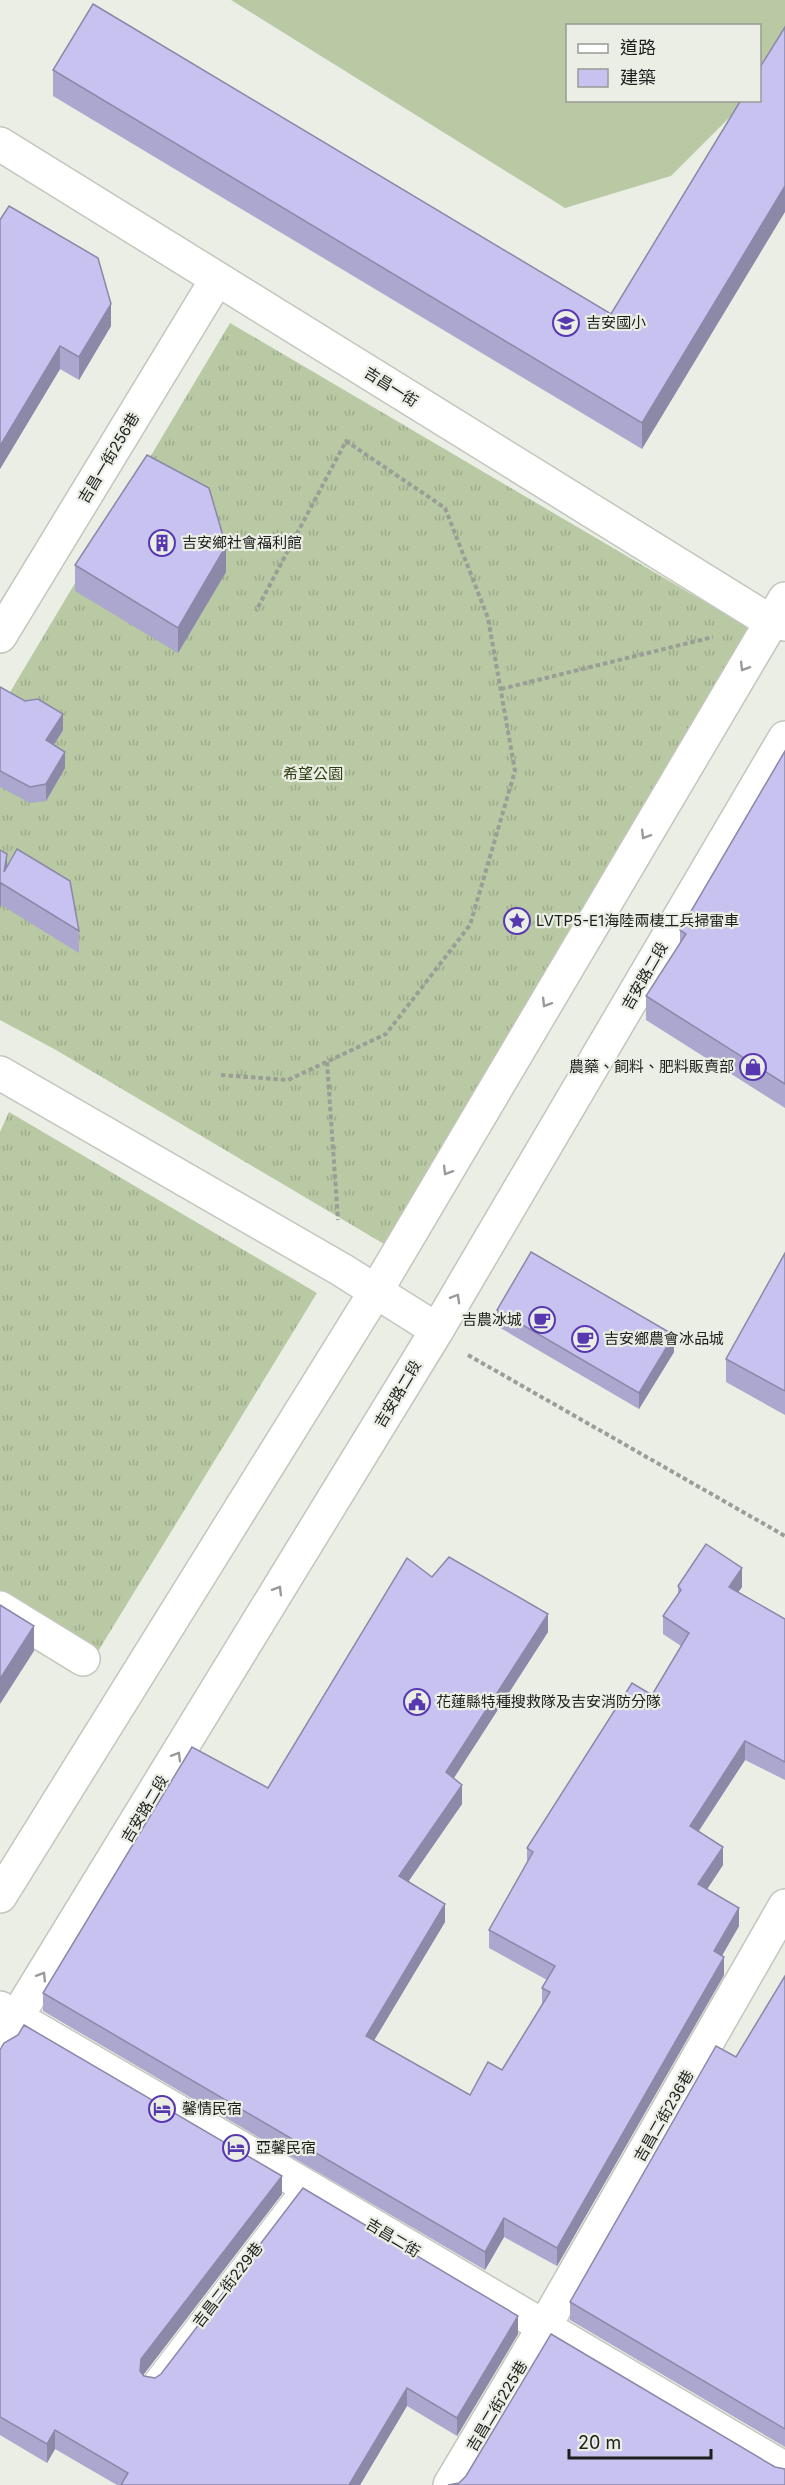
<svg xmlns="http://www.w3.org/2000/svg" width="785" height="2485" viewBox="0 0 785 2485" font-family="Inter,'Noto Sans TC',sans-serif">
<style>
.grass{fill:url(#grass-tufts)}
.garden{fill:#b8c9a3}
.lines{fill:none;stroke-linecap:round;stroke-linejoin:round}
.lane-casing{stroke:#c2c6bd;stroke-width:22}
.street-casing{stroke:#c2c6bd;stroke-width:36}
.primary-casing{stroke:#c2c6bd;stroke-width:36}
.path{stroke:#9b9e97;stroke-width:4;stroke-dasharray:4.5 3;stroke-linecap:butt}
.lane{stroke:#fff;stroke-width:20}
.street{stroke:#fff;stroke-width:33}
.primary{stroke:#fff;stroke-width:33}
.wall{fill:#aba7ce}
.shaded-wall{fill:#8b88a8}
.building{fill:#c7c2f0;stroke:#8b88a8;stroke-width:1.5}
.oneway{stroke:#999a99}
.labels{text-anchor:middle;stroke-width:4.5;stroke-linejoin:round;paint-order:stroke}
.poi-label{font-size:15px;fill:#1d1f1c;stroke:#eaeee5;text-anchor:start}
.street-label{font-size:15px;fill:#1d1f1c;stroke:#eaeee5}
.park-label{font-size:15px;fill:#2d3f0e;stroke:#eaeee5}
</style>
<defs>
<pattern id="grass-tufts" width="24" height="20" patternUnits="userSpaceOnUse" patternTransform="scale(1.5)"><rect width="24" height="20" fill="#b8c9a3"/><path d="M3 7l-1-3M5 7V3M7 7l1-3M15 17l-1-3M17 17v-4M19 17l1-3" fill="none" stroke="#9eac8c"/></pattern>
</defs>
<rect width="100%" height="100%" fill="#eaeee5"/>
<g class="grass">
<polygon points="230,323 751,629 384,1244 56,1050 0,1020 0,709"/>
<polygon points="9,1112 317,1293 97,1653 0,1591 0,1132"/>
</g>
<polygon class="garden" points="231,0 785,0 785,43 760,82 760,26 568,26 568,100 746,101 671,176 565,208"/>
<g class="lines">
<defs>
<polyline id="lane" points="151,2385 304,2185"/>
<g id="street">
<polyline points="0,144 771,622 785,624"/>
<polyline points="0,636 217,279"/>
<polyline points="0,1073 342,1270 437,1330"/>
<polyline points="0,1608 83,1659"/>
<polyline points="0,2008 304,2185 785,2469"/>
<polyline points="450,2485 544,2327 785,1906"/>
</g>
<g id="primary">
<polyline points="0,1896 376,1291 785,599"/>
<polyline points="0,2044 437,1330 785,738"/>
</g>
</defs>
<use href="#lane" class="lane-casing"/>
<use href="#street" class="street-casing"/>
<use href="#primary" class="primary-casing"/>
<g class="path">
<polyline points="501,689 713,637"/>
<polyline points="327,1062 338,1220"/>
<polyline points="221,1075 288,1080 386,1034 470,925 515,771 488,618 445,508 346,441 256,611"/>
<polyline points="468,1355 785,1536"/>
</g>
<use href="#lane" class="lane"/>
<use href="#street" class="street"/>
<use href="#primary" class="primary"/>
</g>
<g class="wall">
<polygon points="785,27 642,449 53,96 53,70 611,314"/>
<polygon points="0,220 111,326 79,380 60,369 0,469"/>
<polygon points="75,565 226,572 178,653 75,591"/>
<polygon points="0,687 25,701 63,730 54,745 65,768 46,801 30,803 0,787"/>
<polygon points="785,751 785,1108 646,1020 646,996 680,944 680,930"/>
<polygon points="0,850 7,865 79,931 79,953 1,905 0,909"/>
<polygon points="785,1253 785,1415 726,1382 726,1359"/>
<polygon points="497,1310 674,1352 639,1409 497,1326"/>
<polygon points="432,1577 548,1632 454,1778 462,1804 408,1882 445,1922 374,2040 470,2095 502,2070 542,2005 542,1988 547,1980 489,1948 489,1930 527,1863 527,1848 652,1695 681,1646 663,1634 663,1616 678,1595 678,1586 742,1587 738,1592 785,1619 785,1780 745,1760 699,1831 723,1865 707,1889 739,1926 722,1956 724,1975 557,2266 504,2237 485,2270 43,2011 43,1993 268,1788"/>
<polygon points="785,1976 785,2447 570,2320 570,2302 736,2057"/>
<polygon points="0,2050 282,2194 143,2375 144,2376 155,2378 518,2334 457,2436 407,2406 360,2485 117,2485 55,2449 47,2463 0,2435"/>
</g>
<g class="shaded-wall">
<polygon points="785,186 785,212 642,449 642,423"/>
<polygon points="111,304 111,326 79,380 79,357"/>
<polygon points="60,346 60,369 0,469 0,446"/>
<polygon points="226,546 226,572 178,653 178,628"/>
<polygon points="63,714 63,730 46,757 46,740"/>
<polygon points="65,752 65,768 46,801 46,784"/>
<polygon points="7,854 7,875 4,872"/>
<polygon points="1,883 1,905 0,909 0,888"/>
<polygon points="674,1335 674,1352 639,1409 639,1393"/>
<polygon points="742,1568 742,1587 729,1605 729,1587"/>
<polygon points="548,1614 548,1632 446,1790 446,1772"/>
<polygon points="34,1626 34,1651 0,1704 0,1679"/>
<polygon points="745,1741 745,1760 690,1844 690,1826"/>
<polygon points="462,1785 462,1804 399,1895 399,1876"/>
<polygon points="723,1847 723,1865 698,1903 698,1884"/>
<polygon points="445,1904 445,1922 366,2054 366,2036"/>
<polygon points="739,1908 739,1926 714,1969 714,1951"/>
<polygon points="724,1957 724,1975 557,2266 557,2248"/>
<polygon points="282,2176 282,2194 141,2378 140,2371 141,2359"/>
<polygon points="504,2218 504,2237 485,2270 485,2252"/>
<polygon points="518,2316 518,2334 457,2436 457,2418"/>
<polygon points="407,2388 407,2406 360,2485 349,2485"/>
<polygon points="55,2430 55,2449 47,2463 47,2444"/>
</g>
<g class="building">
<polygon points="93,4 611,314 741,100 759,100 759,69 785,27 785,186 642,423 53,70"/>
<polygon points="9,206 98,258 111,304 79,357 60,346 0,446 0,220"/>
<polygon points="147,455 209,488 226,546 178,628 75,565"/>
<polygon points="0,687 25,701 38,699 63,714 46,740 65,752 46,784 30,787 0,771"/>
<polygon points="785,751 785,1084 646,996 686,934 680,930"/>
<polygon points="17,849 70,881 79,931 1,883 0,888 0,850 7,854 4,872"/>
<polygon points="531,1252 674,1335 639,1393 497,1310"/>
<polygon points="785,1253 785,1391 726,1359"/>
<polygon points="706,1544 742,1568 729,1587 785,1619 785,1762 745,1741 690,1826 723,1847 698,1884 739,1908 714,1951 724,1957 557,2248 504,2218 485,2252 43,1993 192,1747 268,1788 407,1558 432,1577 449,1557 548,1614 446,1772 462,1785 399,1876 445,1904 366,2036 470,2095 488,2062 502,2070 550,1992 542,1988 555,1966 489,1930 533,1852 527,1848 632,1683 652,1695 689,1633 663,1616 681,1590 678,1586"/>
<polygon points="0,1605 34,1626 0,1679"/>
<polygon points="785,1976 785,2429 570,2302 716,2046 736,2057"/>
<polygon points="24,2025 282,2176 141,2359 140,2371 144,2376 155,2378 161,2374 303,2188 518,2316 457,2418 407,2388 349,2485 121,2485 128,2473 55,2430 47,2444 0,2417 0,2050 4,2043 18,2035"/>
<polygon points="551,2334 775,2467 785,2469 785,2485 448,2485 459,2483 466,2476"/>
</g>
<defs><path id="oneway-chevron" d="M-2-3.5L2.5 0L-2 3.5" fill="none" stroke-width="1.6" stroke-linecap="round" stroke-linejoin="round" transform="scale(1.5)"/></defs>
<g class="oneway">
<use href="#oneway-chevron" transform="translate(744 667) rotate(121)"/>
<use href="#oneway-chevron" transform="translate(645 835) rotate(121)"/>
<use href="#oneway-chevron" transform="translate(546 1003) rotate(121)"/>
<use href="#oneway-chevron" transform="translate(447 1171) rotate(121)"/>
<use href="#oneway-chevron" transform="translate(456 1298) rotate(-60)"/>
<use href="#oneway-chevron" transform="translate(278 1590) rotate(-59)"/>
<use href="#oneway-chevron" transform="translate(177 1756) rotate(-59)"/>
<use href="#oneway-chevron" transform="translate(42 1976) rotate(-58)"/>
</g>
<defs>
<symbol id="school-ring" viewBox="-11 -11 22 22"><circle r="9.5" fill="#eaeee5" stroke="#5838b0" stroke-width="1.5"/><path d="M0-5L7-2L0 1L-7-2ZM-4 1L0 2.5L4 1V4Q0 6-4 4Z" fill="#5838b0"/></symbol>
<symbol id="building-ring" viewBox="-11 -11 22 22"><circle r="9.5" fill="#eaeee5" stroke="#5838b0" stroke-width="1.5"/><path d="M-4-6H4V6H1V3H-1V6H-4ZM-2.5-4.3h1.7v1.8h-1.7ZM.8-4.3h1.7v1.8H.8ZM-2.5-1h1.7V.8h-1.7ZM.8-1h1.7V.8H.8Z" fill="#5838b0"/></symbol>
<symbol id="sight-ring" viewBox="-11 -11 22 22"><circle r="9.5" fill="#eaeee5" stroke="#5838b0" stroke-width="1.5"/><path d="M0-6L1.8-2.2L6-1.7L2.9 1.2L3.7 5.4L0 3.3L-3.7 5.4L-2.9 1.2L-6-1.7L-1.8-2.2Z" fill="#5838b0"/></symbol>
<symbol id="shop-ring" viewBox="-11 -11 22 22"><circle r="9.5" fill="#eaeee5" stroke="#5838b0" stroke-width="1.5"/><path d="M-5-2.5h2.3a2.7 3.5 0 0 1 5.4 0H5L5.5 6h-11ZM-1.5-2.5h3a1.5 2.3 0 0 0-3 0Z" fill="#5838b0"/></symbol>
<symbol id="cafe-ring" viewBox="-11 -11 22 22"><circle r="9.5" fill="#eaeee5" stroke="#5838b0" stroke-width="1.5"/><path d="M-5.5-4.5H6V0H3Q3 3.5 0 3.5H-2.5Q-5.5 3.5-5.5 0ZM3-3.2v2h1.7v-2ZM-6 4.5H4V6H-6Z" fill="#5838b0"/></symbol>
<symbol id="civic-ring" viewBox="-11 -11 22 22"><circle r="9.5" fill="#eaeee5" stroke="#5838b0" stroke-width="1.5"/><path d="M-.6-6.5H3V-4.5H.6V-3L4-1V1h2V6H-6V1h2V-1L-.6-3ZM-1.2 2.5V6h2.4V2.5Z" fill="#5838b0"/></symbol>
<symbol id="hotel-ring" viewBox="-11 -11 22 22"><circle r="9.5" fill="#eaeee5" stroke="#5838b0" stroke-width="1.5"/><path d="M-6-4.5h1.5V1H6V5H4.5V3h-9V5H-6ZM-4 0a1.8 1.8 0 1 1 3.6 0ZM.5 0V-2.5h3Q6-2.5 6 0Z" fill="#5838b0"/></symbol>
</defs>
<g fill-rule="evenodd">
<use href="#school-ring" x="551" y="308" width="30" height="30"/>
<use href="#building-ring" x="147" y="528" width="30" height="30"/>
<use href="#sight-ring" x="502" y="906" width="30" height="30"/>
<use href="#shop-ring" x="738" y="1052" width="30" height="30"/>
<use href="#cafe-ring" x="527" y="1305" width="30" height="30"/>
<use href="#cafe-ring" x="570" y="1324" width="30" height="30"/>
<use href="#civic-ring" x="402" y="1687" width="30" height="30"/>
<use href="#hotel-ring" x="147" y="2094" width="30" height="30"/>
<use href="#hotel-ring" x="221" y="2133" width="30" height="30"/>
</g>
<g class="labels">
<g class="poi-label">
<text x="586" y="328">吉安國小</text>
<text x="182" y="548">吉安鄉社會福利館</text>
<text x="536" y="926">LVTP5-E1海陸兩棲工兵掃雷車</text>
<text x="734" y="1072" text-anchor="end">農藥、飼料、肥料販賣部</text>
<text x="522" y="1325" text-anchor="end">吉農冰城</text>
<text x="604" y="1344">吉安鄉農會冰品城</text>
<text x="436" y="1707">花蓮縣特種搜救隊及吉安消防分隊</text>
<text x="182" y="2114">馨情民宿</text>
<text x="256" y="2153">亞馨民宿</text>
</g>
<g class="street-label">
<text transform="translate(391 387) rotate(32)" y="5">吉昌一街</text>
<text transform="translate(109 458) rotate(-59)" y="5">吉昌一街256巷</text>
<text transform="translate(645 976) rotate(-60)" y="5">吉安路二段</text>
<text transform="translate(398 1394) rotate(-59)" y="5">吉安路二段</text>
<text transform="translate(145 1809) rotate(-59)" y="5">吉安路二段</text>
<text transform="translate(664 2116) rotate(-60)" y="5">吉昌二街236巷</text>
<text transform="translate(393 2238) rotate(31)" y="5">吉昌二街</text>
<text transform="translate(228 2285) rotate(-52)" y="5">吉昌二街229巷</text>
<text transform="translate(497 2406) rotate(-59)" y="5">吉昌二街225巷</text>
</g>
<g class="park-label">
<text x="313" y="779">希望公園</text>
</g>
</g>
<rect x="566" y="24" width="195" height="78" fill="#eaeee5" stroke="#989b95" stroke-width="1.5"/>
<rect x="578" y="44" width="30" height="9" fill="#ffffff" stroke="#989b95" stroke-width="1.5"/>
<text x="620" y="54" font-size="18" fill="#1d1f1c">道路</text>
<rect x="578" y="69" width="30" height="18" fill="#c7c2f0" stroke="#989b95" stroke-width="1.5"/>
<text x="620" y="84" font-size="18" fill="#1d1f1c">建築</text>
<path d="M569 2449v9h142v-9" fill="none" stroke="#1d1f1c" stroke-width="3"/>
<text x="578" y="2449" font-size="18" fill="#1d1f1c" stroke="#eaeee5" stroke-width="4.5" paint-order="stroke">20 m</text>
</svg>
